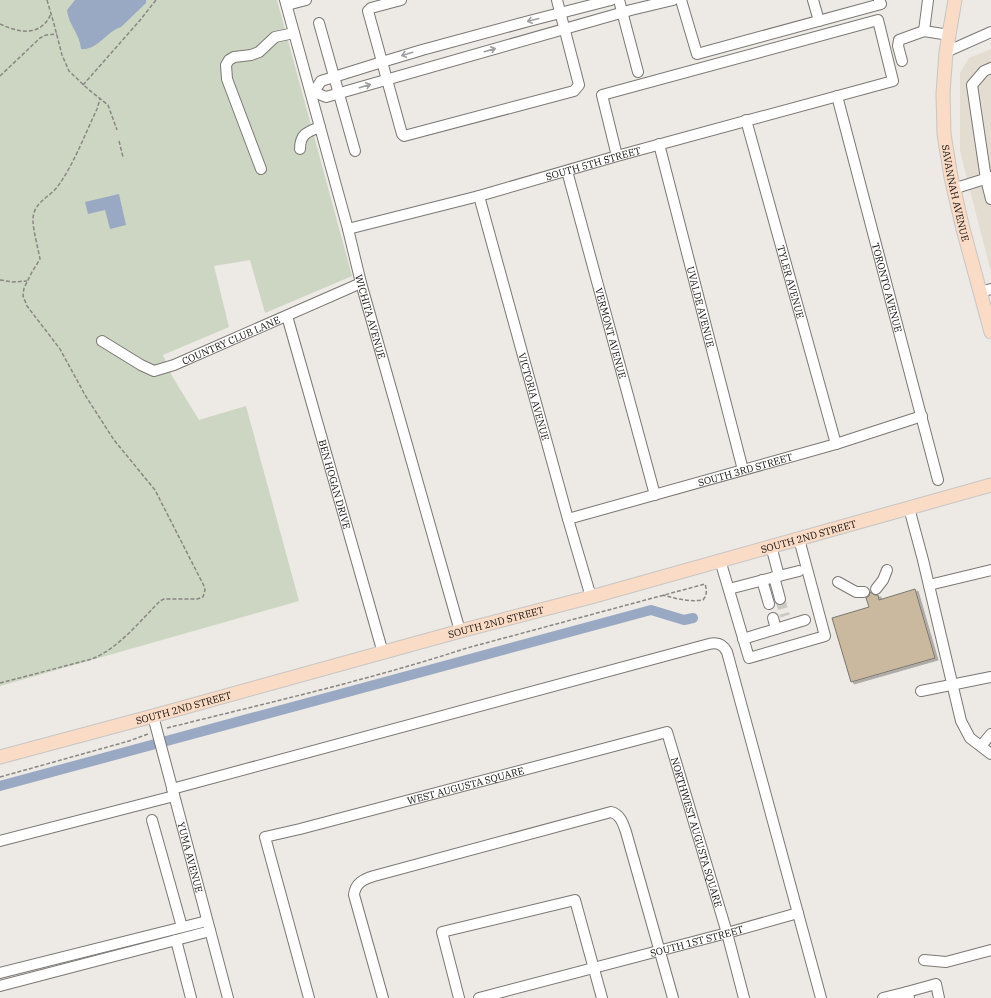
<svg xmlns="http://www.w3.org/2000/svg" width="991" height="998" viewBox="0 0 991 998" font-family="'IBM Plex Serif',serif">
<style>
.built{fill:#e3dcd0}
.green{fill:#cdd6c2}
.water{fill:#9aa9c3}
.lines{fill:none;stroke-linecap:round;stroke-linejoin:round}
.canal{stroke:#9aa9c3;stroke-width:10}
.building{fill:#cab99e;stroke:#797671;filter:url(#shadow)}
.minor-tunnel{stroke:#ccc8c4;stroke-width:10;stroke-dasharray:10 5;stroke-linecap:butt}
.minor-casing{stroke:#7b7874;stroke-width:12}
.major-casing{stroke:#c6c6c5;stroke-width:15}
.path{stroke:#898783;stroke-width:1.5;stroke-dasharray:4 2;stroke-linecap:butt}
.minor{stroke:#fff;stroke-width:10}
.major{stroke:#fadbc5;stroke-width:13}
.oneway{stroke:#a09f9f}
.labels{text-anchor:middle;stroke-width:4;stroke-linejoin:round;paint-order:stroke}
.street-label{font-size:10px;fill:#11100e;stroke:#fff}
</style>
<defs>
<filter id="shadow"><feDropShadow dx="3" dy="2" stdDeviation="0" flood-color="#0004"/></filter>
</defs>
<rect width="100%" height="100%" fill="#ede9e4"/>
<polygon class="built" points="991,49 991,272 960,151 960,73 969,58"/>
<polygon class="green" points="0,0 277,0 352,276 265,313 250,260 214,266 229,327 163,355 172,376 199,420 246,406 299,601 0,686"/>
<g class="water">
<path d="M75,0h71v3l-25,24c-14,4 -24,24 -40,22 -1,-15 -13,-25 -14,-39z"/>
<polygon points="119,194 126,225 110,229 105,210 88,214 85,202"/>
</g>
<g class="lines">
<polyline class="canal" points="0,786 651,610 684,620 693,618"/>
</g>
<polygon class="building" points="915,589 935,658 851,682 832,618 869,607 866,598 869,596 870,592 875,595 878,595 879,600"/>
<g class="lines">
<polyline class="minor-tunnel" points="780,599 785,616"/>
<defs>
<g id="minor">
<path id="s1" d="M285,0l63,229 13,54 99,348"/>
<polyline points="401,0 371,8 368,11 402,134 404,136 574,91 579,85 557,0"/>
<polyline points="611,0 529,21 422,50 382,62 321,81 314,92 326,97 631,10 673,0"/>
<polyline points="619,0 638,72"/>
<polyline points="681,0 697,54 881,4 879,0"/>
<polyline points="813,0 819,21"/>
<polyline points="928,0 924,31 949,35"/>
<polyline points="287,5 306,0"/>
<polyline points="319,23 355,151"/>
<polyline points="946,52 991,32"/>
<polyline points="902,61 898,46 899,40 924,31"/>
<polyline points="991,68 984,71 972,85 986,179 991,199"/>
<path id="s2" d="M837,96l101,384"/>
<path id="s3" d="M746,120l90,324"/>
<path id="s4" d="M659,144l84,326"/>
<path d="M300,149c0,-15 7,-17 20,-22"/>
<polyline points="261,169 227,79 226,65 229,60 234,57 251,55 259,52 275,37 294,33"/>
<path id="s5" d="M567,171l88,324"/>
<polyline points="953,189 991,177"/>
<path id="s6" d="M479,196l89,323 23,78"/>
<path id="s7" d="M348,229l131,-33 138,-40 276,-75 -15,-61 -276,75 15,61"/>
<polyline points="980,292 991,289"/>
<path id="s8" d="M287,316l96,337"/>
<path id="s9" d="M102,341l39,24 13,6 20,-6 187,-82"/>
<polyline points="909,508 923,560 961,721 970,738 991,754"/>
<path id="s10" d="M568,519l268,-75 86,-28"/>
<polyline points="720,560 749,658 825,636 799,539"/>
<polyline points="779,576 799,571"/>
<polyline points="774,577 780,599"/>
<polyline points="762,580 769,604"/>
<polyline points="838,582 856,592 864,592"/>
<polyline points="929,585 991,570"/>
<polyline points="729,589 779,576 771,546"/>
<polyline points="876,589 883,580 887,570"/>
<polyline points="773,618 776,629"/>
<polyline points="743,639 805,620"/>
<polyline points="921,691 991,677"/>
<path id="s11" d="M153,716l75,282"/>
<polyline points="981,746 991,734"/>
<path d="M172,789l537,-145c8,-2 14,0 18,8l94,346"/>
<polyline points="152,820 182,927"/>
<polyline points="0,841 174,796"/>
<polyline points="176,940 210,931"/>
<polyline points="924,960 946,962 991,950"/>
<polyline points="0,973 207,921"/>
<polyline points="0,986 176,940 191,998"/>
<path id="s12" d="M309,998l-44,-161 35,-8 367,-97 60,201 17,65"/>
<path d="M383,998l-29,-103c1,-12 10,-16 20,-19l237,-64c9,2 12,11 15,20l47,166"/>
<polyline points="459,998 442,932 575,900 602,998"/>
<path id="s13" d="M479,998l248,-65 71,-20"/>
<polyline points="883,998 907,992"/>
<polyline points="909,998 907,992 936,984 939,998"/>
</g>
<g id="major">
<path id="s14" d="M955,0l-9,52 -3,41 1,41 7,43 12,52 28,103"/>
<path id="s15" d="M0,757l153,-41 311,-86 127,-33 400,-112"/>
</g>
</defs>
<use href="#minor" class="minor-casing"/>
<use href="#major" class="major-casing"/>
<g class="path">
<polyline points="47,0 54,24 62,55 69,71 88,89 108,105 117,130"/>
<path d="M0,24c13,6 31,12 43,1 4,-3 6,-7 8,-11"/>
<polyline points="0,76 40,38 46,35 57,34"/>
<polyline points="83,85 141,19 156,0"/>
<polyline points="119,141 123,157"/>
<polyline points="0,280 13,282 27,281"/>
<path d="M0,683l92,-24c27,-11 48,-38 68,-58l4,-2h33l6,-2 2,-7 -1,-4 -49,-96 -41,-50 -29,-45 -25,-46 -33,-43 -4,-10 1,-8 8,-16 8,-13c-2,-11 -7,-29 -7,-39 0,-18 16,-22 25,-34 16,-22 27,-52 39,-77l3,-10"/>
<path d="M167,728c100,-25 202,-48 300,-80l238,-64c2,6 2,11 -2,16 -14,2 -26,-1 -40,-5"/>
<polyline points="0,777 129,741 148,734"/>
</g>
<use href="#minor" class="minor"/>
<use href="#major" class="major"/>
</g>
<defs><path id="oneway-shaft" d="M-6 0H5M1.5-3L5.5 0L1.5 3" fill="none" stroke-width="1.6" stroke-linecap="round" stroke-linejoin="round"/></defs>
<g class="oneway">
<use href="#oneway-shaft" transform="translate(533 20) rotate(166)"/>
<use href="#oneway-shaft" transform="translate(490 50) rotate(-16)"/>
<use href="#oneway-shaft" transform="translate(407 54) rotate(163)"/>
<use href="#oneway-shaft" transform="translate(365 86) rotate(-16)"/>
</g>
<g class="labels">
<g class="street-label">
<text dy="4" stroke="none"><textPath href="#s7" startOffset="254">SOUTH 5TH STREET</textPath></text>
<text dy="4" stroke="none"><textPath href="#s14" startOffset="195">SAVANNAH AVENUE</textPath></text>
<text dy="4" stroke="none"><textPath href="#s3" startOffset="168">TYLER AVENUE</textPath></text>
<text dy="4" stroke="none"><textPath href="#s2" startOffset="198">TORONTO AVENUE</textPath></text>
<text dy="4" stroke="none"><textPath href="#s4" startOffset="168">UVALDE AVENUE</textPath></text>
<text dy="4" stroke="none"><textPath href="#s1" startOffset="328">WICHITA AVENUE</textPath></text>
<text dy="4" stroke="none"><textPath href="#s5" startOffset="168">VERMONT AVENUE</textPath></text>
<text dy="4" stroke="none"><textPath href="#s9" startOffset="143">COUNTRY CLUB LANE</textPath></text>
<text dy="4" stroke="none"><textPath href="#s6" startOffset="208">VICTORIA AVENUE</textPath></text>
<text dy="4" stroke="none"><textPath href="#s10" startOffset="184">SOUTH 3RD STREET</textPath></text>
<text dy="4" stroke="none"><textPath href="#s8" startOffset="175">BEN HOGAN DRIVE</textPath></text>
<text dy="4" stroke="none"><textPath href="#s15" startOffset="838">SOUTH 2ND STREET</textPath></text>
<text dy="4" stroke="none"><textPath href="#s15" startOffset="514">SOUTH 2ND STREET</textPath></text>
<text dy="4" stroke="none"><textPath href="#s15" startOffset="190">SOUTH 2ND STREET</textPath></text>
<text dy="4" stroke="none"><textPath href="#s12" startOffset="374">WEST AUGUSTA SQUARE</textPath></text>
<text dy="4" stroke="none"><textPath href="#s12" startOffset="687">NORTHWEST AUGUSTA SQUARE</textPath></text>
<text dy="4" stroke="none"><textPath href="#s11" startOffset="146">YUMA AVENUE</textPath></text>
<text dy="4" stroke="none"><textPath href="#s13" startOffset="225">SOUTH 1ST STREET</textPath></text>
</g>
</g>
</svg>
